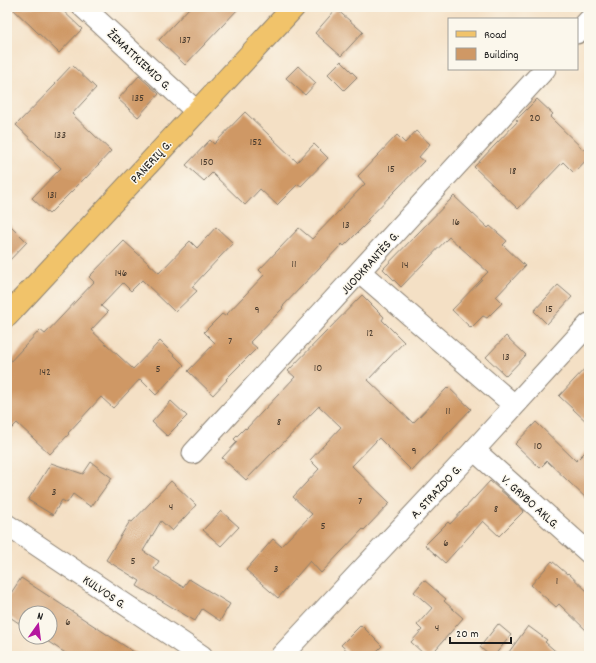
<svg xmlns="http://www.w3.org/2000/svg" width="596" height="663" viewBox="0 0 596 663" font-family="Dekko,sans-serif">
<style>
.building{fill:#cf9865}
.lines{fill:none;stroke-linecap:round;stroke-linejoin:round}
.minor-casing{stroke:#887e70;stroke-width:23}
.major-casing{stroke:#887e70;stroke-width:24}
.minor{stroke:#fff;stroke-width:21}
.major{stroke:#f1c36a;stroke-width:22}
.labels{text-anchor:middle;stroke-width:3;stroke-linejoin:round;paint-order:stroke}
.number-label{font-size:11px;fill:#493b2e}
.street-label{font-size:13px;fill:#1c1c1c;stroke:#fbf7ec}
</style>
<rect width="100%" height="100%" fill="#fbf7ec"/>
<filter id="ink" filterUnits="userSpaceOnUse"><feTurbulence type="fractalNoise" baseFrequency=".025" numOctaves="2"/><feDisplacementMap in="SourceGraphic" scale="8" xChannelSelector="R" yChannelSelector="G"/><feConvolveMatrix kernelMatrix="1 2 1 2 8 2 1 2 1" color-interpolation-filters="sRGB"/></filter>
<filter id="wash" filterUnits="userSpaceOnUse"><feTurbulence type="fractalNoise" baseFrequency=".012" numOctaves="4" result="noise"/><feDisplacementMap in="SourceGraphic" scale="16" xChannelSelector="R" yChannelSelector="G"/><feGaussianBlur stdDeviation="0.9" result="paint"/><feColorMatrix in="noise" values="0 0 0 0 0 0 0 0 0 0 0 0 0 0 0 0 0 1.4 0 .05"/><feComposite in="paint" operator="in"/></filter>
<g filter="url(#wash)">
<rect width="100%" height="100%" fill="#f4e0c5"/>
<g id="blocks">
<g class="building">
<polygon points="11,7 59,7 82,29 59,53"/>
<polygon points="190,7 240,7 185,65 159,40"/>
<polygon points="336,9 363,32 341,56 315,33"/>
<polygon points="341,61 357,77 344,90 328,74"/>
<polygon points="72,65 96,88 72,114 111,151 86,178 86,177 49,214 32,198 61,168 16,125 56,84 55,83"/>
<polygon points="298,66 316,83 305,95 286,78"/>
<polygon points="139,76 159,94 138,117 118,99"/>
<polygon points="537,99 553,114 550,117 589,155 589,157 574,173 563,162 518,209 474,167 518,121 516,120"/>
<polygon points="245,112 297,162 314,144 328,158 301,186 298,184 277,205 260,189 245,205 212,173 204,181 186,165 210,140 214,144"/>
<polygon points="416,131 430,144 419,157 424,161 367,220 369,221 344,246 342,244 282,307 283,308 250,342 257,348 226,379 227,380 213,395 188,371 215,343 204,332 222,314 225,316 264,275 259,270 299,228 312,239 365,184 358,176 397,135 405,143"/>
<polygon points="454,196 488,228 490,226 507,241 503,245 525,266 496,297 502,303 487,318 483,316 471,328 452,310 482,279 481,279 488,272 449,237 401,287 383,269"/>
<polygon points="7,222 27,242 7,263"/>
<polygon points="216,227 233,243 192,287 197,291 175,312 142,280 131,291 123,283 101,306 108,312 91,330 133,369 160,341 184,365 156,395 140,379 113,408 101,397 68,433 69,434 50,454 17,423 7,433 7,365 40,330 45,334 94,282 89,277 124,241 159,273 190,241 197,248"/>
<polygon points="558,285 572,297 547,324 534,311"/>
<polygon points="362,295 384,317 382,320 404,342 368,380 413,423 448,387 471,409 412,471 379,438 352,466 390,503 364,530 363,529 321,573 310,561 278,598 246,570 273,539 281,546 312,514 293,497 319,469 310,460 341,427 319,406 275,451 275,450 246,480 222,458 237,442 234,439 245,428 246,429 295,377 288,371"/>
<polygon points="506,336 526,355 506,376 486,357"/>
<polygon points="589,364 589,424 559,396"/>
<polygon points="171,401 187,416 167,436 152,422"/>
<polygon points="536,422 576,461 589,448 589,501 547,461 540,468 515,444"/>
<polygon points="91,462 112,478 91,507 73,494 67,503 62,500 53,515 28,500 51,463 83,474"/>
<polygon points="171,481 196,505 172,531 161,521 143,551 159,561 154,569 183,587 189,579 230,604 220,621 202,609 195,621 137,586 140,581 106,560 130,521 132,522"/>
<polygon points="490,481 524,511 499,536 483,521 445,563 425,545 448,522 450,524"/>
<polygon points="221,511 239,527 221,546 203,530"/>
<polygon points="552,561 567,574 568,573 589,593 589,633 559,604 556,607 531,585"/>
<polygon points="21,578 140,656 70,656 41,637 50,637 50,613 26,613 26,628 7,615 7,599"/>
<polygon points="424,580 446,599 444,601 463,618 430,656 426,656 411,642 422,630 417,625 432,608 414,592"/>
<polygon points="498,624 511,635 494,656 490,656 480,647"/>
<polygon points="361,625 382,646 372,656 353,656 341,645"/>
<polygon points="528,626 547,640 545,642 561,656 506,656"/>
</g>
</g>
</g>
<g filter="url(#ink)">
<use href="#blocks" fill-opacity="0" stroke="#887e70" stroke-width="1"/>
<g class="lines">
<defs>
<g id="minor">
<polyline points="83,7 196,111"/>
<polyline points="577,33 589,20"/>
<polyline points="360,272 514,405"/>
<polyline points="474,450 589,553"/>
<polyline points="193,453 545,69"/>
<polyline points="7,525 202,656"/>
<polyline points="281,656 474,450 589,324"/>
</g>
<polyline id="major" points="7,316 294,7"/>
</defs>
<use href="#minor" class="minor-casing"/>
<use href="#major" class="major-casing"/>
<use href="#minor" class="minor"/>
<use href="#major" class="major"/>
</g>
</g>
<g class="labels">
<g class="number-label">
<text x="185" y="43">137</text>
<text x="138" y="101">135</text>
<text x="535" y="121">20</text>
<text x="60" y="138">133</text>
<text x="256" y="145">152</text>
<text x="207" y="165">150</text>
<text x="391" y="172">15</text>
<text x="513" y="174">18</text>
<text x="52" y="198">131</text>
<text x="456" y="225">16</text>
<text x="346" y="228">13</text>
<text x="294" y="267">11</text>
<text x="405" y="268">14</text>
<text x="121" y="276">146</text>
<text x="549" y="312">15</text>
<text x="257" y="313">9</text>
<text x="370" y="336">12</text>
<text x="230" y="344">7</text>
<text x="506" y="360">13</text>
<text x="318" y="371">10</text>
<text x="158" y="372">5</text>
<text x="45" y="375">142</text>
<text x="448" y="414">11</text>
<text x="279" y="425">8</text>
<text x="538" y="449">10</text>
<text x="414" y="454">9</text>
<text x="54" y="495">3</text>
<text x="360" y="504">7</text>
<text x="171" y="510">4</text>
<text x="496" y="512">8</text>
<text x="323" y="529">5</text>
<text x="446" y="546">6</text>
<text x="133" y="564">5</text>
<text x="276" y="572">3</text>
<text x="557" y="584">1</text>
<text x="68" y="625">6</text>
<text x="437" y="631">4</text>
</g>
<g class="street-label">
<text transform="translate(140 59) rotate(43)" y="5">ŽEMAITKIEMIO G.</text>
<text transform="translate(150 161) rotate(-47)" y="5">PANERIŲ G.</text>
<text transform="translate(369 262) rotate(-48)" y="5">JUODKRANTĖS G.</text>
<text transform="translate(435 491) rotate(-47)" y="5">A. STRAZDO G.</text>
<text transform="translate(531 501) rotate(42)" y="5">V. GRYBO AKLG.</text>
<text transform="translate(105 591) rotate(34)" y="5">KULVOS G.</text>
</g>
</g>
<rect width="596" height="663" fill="none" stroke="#fbf7ec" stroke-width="24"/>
<rect x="448" y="18" width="130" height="52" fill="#fbf7ec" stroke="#a29f99"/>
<rect x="456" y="31" width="20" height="6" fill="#f1c36a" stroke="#a29f99"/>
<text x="484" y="38" font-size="12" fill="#1c1c1c">Road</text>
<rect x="456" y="48" width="20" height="12" fill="#cf9865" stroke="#a29f99"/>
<text x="484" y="58" font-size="12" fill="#1c1c1c">Building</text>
<g transform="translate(38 625) rotate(14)"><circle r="19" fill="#fbf7ec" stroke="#a29f99"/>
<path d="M0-3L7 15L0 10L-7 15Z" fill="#b5179e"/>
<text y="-6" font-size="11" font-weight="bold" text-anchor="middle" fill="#1c1c1c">N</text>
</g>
<path d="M450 637v6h61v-6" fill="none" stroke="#1c1c1c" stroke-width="2"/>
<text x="456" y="637" font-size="12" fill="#1c1c1c" stroke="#fbf7ec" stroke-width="3" paint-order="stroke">20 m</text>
</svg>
